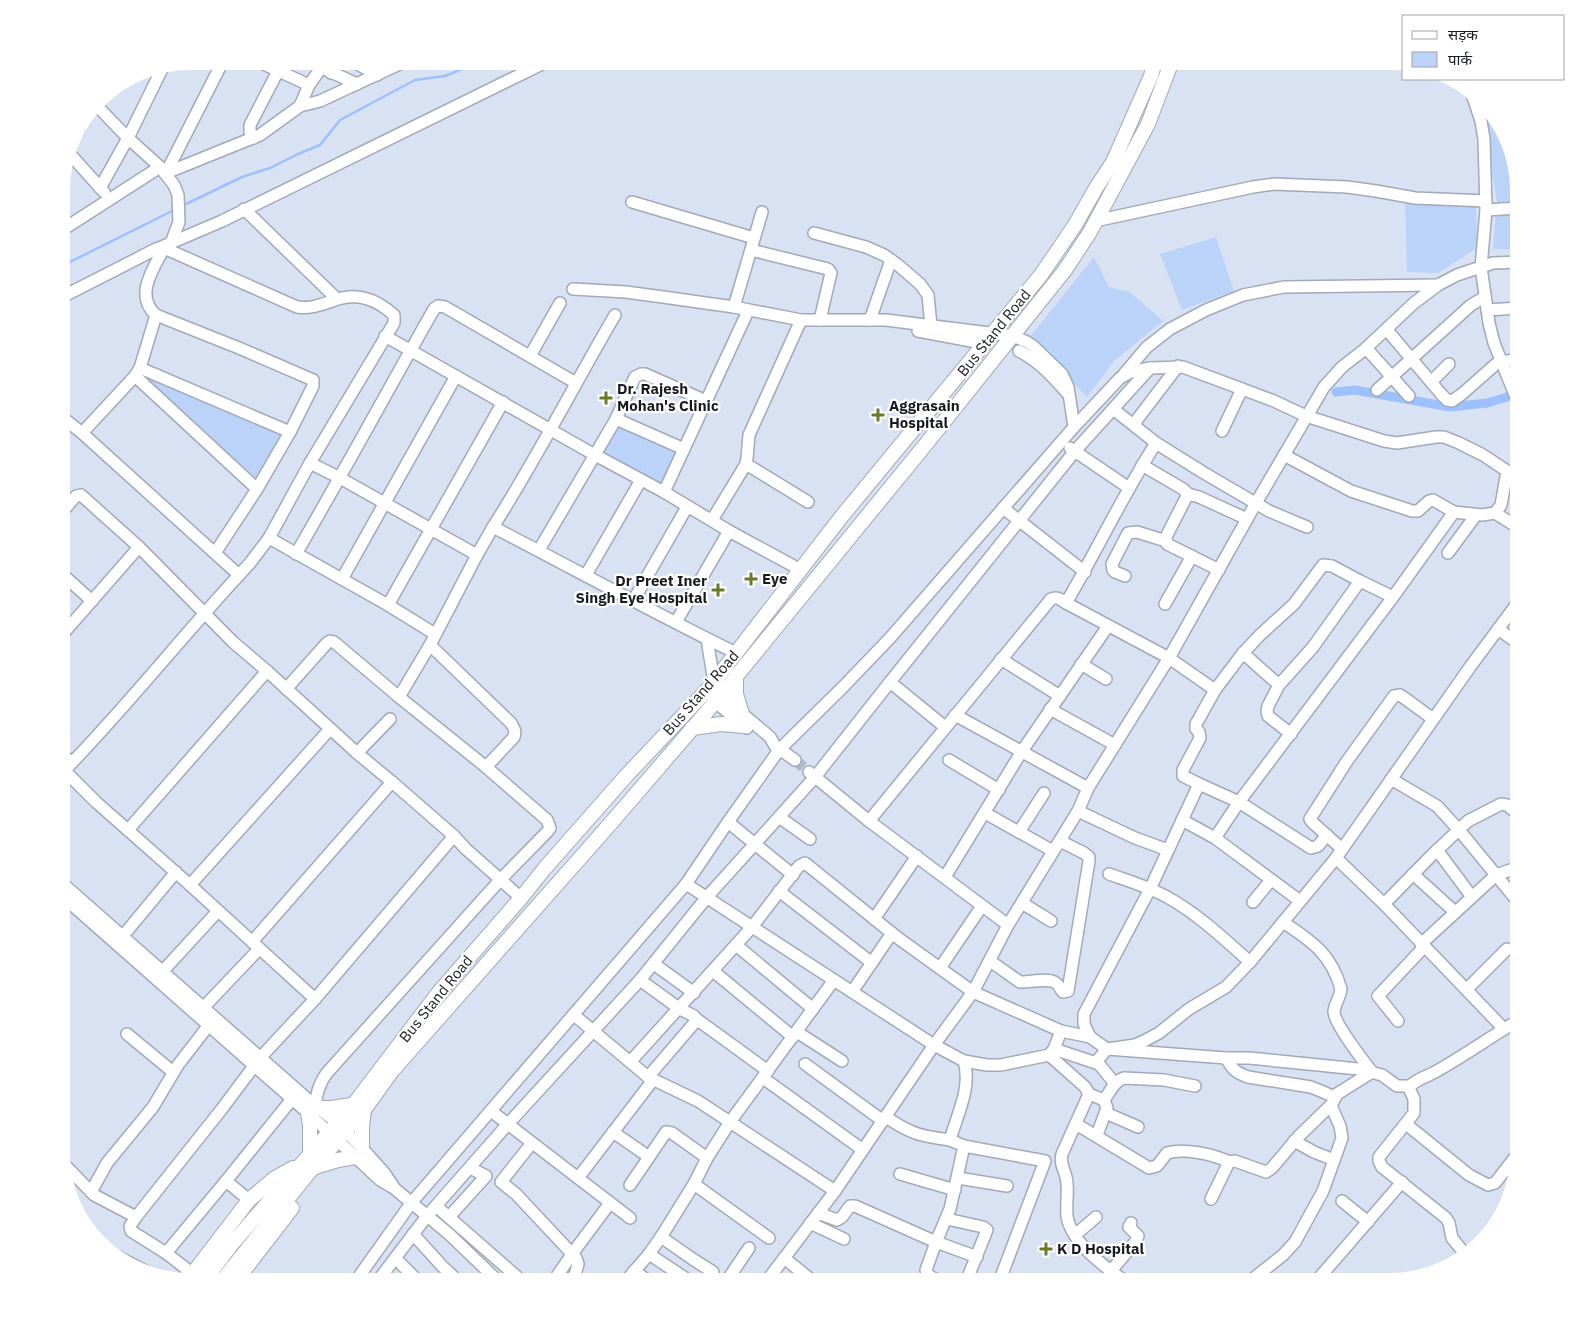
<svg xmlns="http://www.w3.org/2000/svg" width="1580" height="1343" viewBox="0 0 1580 1343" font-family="'IBM Plex Sans','Noto Sans Devanagari',sans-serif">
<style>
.green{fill:#bbd2f9}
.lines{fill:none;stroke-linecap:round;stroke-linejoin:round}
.stream{stroke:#9dc0fe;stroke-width:2.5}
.canal{stroke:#9dc0fe;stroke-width:9}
.minor-tunnel{stroke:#b1bac9;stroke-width:11;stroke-dasharray:11 5.5;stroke-linecap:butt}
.minor-casing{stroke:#a0aaba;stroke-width:14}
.major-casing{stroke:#a0aaba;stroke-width:16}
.minor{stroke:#fff;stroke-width:11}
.major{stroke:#fff;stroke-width:14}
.poi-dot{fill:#697b2a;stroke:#fff;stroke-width:2}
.labels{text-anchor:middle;stroke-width:4.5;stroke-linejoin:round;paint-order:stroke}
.street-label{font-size:15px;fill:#161a1f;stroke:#fff}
.poi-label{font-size:15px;font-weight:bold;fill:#161a1f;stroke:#fff;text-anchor:start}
</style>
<rect width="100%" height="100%" fill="#d8e2f3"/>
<g class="green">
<polygon points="1478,97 1509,141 1519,190 1519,249 1493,249 1497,200"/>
<polygon points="1476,198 1477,248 1438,273 1407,272 1405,200"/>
<polygon points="1216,237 1234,291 1182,310 1160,254"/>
<polygon points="1094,257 1109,287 1130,292 1163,321 1114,361 1087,397 1030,337"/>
<polygon points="140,376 285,433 256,484"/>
<polygon points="618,422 679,449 662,485 601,453"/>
</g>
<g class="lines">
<g class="stream">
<polyline points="182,206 242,177 270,168 298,154 320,145 340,120 415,80 445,76 482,61"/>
<polyline points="62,266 174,210"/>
</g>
<polyline class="canal" points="1336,392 1355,390 1450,407 1487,403 1507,397 1519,388"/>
<polyline class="minor-tunnel" points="795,760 809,772"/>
<defs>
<g id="minor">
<polyline points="257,61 309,85"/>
<polyline points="307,61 357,84"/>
<polyline points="352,61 377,75"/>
<polyline points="331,73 338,61"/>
<polyline points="1471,91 1481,121 1484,139 1486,210 1481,267 1489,323 1494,343 1519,405"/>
<polyline points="96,105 128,138 160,167 174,185 178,195 179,222 171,243"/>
<polyline points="300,106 309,85 321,68"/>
<polyline points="254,138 250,132 250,125 278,71"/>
<polyline points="72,142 80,127"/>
<polyline points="69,153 104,192"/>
<polyline points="166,173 260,135 300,106 320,101 406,61"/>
<polyline points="166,173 223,61"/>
<polyline points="100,188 128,138 163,67"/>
<polyline points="632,202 754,238"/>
<polyline points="244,209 337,299"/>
<polyline points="1486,210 1519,208"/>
<polyline points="1095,221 1253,187 1274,184 1347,187 1376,191 1415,198 1486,201"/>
<polyline points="62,230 160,167"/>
<polyline points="814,233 866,247 884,255 898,265 920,284 928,295 931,326"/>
<polyline points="159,248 222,221 548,61"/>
<path d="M164,248c-11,21 -30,48 -8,67l83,33 74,32v6l-23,46 -33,57"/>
<polyline points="751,250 828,269 831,273 830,277 820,320"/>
<polyline points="573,289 626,292 663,297 734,307 801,320 886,320 1013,336 1027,342 1033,346 1062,374 1068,387 1074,427"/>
<path d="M62,297l94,-48 8,-1 133,59c13,2 23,-2 35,-6 24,-9 43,-3 62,14v8l-84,140 -41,75 -19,25 -11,12"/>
<polyline points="734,307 762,212"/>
<polyline points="1487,310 1519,308"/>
<polyline points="870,320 891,260"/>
<polyline points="1387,330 1442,395 1447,400 1452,401 1462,394 1496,364 1519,358"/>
<polyline points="918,331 982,343"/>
<polyline points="385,336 595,455 664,492 729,531 801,570"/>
<polyline points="1366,348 1409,396"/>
<path d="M1019,351c20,10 35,27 49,43"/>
<polyline points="530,356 560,303"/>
<polyline points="1178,366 1136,421 1136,427 1156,443 1204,473 1269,511 1307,527"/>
<polyline points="140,368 290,432"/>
<polyline points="1124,374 1147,347 1170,329 1206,310 1243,295 1284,287 1438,285"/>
<polyline points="135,376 257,489 215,553"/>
<polyline points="1431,382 1449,364"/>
<polyline points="1377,390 1471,305 1485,297"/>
<polyline points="1113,409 1136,427"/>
<polyline points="616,419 684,449"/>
<polyline points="1222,431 1242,389"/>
<polyline points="82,433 135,376 140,368 156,315"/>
<path d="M1156,443c-33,52 -59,107 -90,160l103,55 46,32"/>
<polyline points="1070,448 1129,488"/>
<polyline points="1284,455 1351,491 1412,511 1418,511 1429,501 1433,500 1454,512 1482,515 1495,513 1501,505 1507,471"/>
<path d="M310,463l30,15 137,77 16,-28c81,42 161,86 243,126"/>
<polyline points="746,464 808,502"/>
<polyline points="1142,465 1183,489 1188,494 1167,535 1166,539 1167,544 1219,570"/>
<polyline points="664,492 748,311"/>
<polyline points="1188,494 1199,497 1247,519"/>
<polyline points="1003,508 1085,572"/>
<polyline points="1495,513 1519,528"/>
<polyline points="712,520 746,464 747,458 749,435 801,320"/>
<path d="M493,527c44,-69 81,-142 122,-212"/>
<polyline points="269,538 388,605 435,634"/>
<polyline points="139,547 233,642 267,671 357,753 392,782 454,836 466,849 521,898"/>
<polyline points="539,550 616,419 635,377 641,374 645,374 706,401"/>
<polyline points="1448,553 1476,515"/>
<path d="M296,554c47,-81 92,-164 138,-245l4,-3 7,1 131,76"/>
<polyline points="62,574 92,601"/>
<polyline points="586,575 641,480"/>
<polyline points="1125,576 1115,572 1113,570 1112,564 1128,533 1137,532 1166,541"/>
<polyline points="342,579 456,376"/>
<polyline points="633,601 687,507"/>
<polyline points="1165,604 1192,556"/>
<polyline points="388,605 503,402"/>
<polyline points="676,622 729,531"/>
<polyline points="1498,629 1519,644"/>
<polyline points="62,635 139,547 81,495 76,496 62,512"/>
<polyline points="707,639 714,682 720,695 770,737 775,746 795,760"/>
<path d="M430,645l81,78c3,5 5,8 3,14l-28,30"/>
<polyline points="1243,653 1279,685"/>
<polyline points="1001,659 1060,696"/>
<polyline points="1081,664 1106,679"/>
<polyline points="890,682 1075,451 1150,368"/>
<path d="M286,689l41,-46 3,-2 4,1 65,55 87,70 61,53 3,8 -2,3 -47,48 -175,195c-7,10 -9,19 -11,31"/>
<polyline points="713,696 719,705 747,728"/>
<polyline points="399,697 430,645 477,555"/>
<polyline points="1050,709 1115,745"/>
<polyline points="955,715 1088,788"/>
<polyline points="1291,734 1268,716 1267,711 1268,706 1279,685 1313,647 1360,581"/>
<polyline points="357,753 390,719"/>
<polyline points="62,754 71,762"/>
<polyline points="949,760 999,790"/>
<polyline points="64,770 96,802 190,885 315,999 454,836"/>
<polyline points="809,772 869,821 1008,925"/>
<path d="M62,773c62,-63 117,-133 177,-198l-157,-142 -20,-16"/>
<polyline points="1391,779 1437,806 1459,830 1519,903"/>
<polyline points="1199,784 1239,802 1311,848 1318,846 1327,835"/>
<polyline points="1078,811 1135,838 1168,850"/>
<polyline points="985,813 1053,851"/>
<polyline points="779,817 810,839"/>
<polyline points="1182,820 1215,838 1300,901"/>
<path d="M869,821l182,-222c6,-3 10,1 15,4"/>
<polyline points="728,822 793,875"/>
<polyline points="128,830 267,671"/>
<polyline points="1019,832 1044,793"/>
<polyline points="1215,838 1239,802 1393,597 1454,512"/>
<polyline points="1342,849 1312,822 1310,819 1347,761 1394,696 1400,695 1403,697 1433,719"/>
<polyline points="1437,850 1472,897"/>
<polyline points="1336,858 1384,904 1504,1029"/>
<path d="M1109,874c20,7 40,13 58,23 31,17 57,42 83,65"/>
<polyline points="1413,874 1455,912"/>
<polyline points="945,877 1022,751 1108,626"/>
<polyline points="62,883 305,1097 336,1122 362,1148 385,1174 395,1189 449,1234 499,1282"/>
<path d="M686,884l248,161 30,16c8,26 -7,54 -14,79l14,6 81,15 -46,121"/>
<polyline points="190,885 330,729"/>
<polyline points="779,891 872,963"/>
<polyline points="62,896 308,1113 380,1180 392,1187"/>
<polyline points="1253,902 1271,880"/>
<polyline points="1022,903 1051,921"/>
<polyline points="1384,904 1430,857 1468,821 1501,804 1507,805 1513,810"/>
<polyline points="874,919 917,856"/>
<polyline points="252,942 392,782"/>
<polyline points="117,943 176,872"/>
<polyline points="1421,944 1496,875 1519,867"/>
<polyline points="736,945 813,1009"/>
<path d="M990,961l30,21c8,1 28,-5 36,1 3,2 4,6 7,9l5,-1 21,-130v-4l-5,-4 -24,-12"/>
<polyline points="654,964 694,993"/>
<polyline points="940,968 982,906"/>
<polyline points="713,971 793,1037"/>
<polyline points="162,972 218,911"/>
<polyline points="640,980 680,1009 694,1016 696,1021 648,1077"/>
<polyline points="1467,989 1507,949"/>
<polyline points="852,992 892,933"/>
<polyline points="203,1008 259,949"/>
<polyline points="574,1015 648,1077 698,1101 835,1191"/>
<polyline points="695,1018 768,1071"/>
<polyline points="1398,1021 1378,996 1424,947"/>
<path d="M1061,1031l-7,18 -5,6 36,32 4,7 -27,60c-3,13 5,17 5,30 1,10 -1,21 0,32 4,27 38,51 59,66"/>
<polyline points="797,1032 842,1061"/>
<polyline points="127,1034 173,1072"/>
<polyline points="1090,1037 1084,1024 1084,1014 1150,889 1199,784 1183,776 1183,770 1200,738 1199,732 1196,729 1196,724 1215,690 1243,653 1260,635 1294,604 1323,565 1332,566 1360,581 1393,597"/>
<polyline points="1054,1049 1099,1064 1115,1084"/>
<path d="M1226,1058c7,12 9,14 22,19l63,10 24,10"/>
<polyline points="964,1061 987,1065 1001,1065 1049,1055"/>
<polyline points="630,1062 752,927 799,866 805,863 898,938 973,992 1061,1031 1090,1037 1107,1049 1226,1058 1249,1058 1358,1069 1382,1075 1397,1086 1410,1086"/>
<polyline points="1096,1062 1107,1049 1135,1045 1144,1041 1159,1033 1189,1009 1226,987 1250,962 1336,858 1470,667 1519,601"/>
<polyline points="805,1064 883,1121"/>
<polyline points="763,1078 863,1150"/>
<path d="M1089,1094l15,6c6,-8 10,-19 20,-22l40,2 31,6"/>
<polyline points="491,1111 578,1178"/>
<polyline points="1106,1113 1138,1127"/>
<path d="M886,1117c25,17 34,19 64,23"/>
<path d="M1076,1124l73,44 8,-2 10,-13c17,-5 46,1 62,9"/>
<polyline points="1406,1124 1469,1175 1488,1185 1495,1183 1519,1152"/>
<polyline points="613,1132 649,1157"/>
<polyline points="1097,1135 1107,1108 1104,1100"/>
<polyline points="1294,1141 1314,1152 1334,1160"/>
<polyline points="532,1143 501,1182 516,1194 576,1258 578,1264 575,1275 578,1282"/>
<polyline points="62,1162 94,1195 136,1217 130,1226 131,1231 166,1253 193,1274"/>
<polyline points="900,1174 955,1190"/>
<polyline points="958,1178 1007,1186"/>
<polyline points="226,1181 249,1200"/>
<polyline points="630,1185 666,1132 672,1133 707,1158"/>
<polyline points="91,1192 107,1163 153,1107 178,1065 212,1021"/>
<polyline points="1211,1199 1229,1162 1235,1161 1266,1172 1272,1168 1299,1136 1332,1104"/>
<polyline points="1342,1201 1368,1222"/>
<polyline points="436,1206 523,1282"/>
<polyline points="818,1213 837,1220 842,1217 850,1206 855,1206 936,1242 977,1257"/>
<polyline points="136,1217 221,1110 260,1058 315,999"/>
<polyline points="449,1217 486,1176 470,1168"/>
<polyline points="630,1218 578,1178 653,1080"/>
<polyline points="947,1219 983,1227 987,1230 966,1282"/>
<polyline points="810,1223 844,1239"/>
<polyline points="413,1234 442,1266 459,1282"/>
<polyline points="1075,1235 1096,1217"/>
<polyline points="661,1237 694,1260 713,1272"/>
<polyline points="769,1238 694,1184 707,1158 730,1122 834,980"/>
<polyline points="166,1253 226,1181 292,1099"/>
<polyline points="649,1254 691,1282"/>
<path d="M1465,1254l-13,-16 -3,-15 -3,-5 -64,-51 -3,-6v-4l35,-44v-14l-5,-11c3,-7 19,-12 26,-16 29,-16 55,-35 84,-52"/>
<polyline points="116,1256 151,1274"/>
<polyline points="395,1258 419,1282"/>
<polyline points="784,1258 814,1282"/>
<polyline points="634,1271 650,1282"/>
<polyline points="1111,1271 1136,1241 1138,1236 1129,1227 1131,1223"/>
<polyline points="1319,1278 1402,1182"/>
<polyline points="355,1282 412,1202 686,884 728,822 779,750 843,687 890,638 1074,427 1120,378 1131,372 1150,368 1183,367 1274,401 1306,416 1384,441 1397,443 1436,437 1444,437 1459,443 1483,455 1519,479"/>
<polyline points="377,1282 427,1216 507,1125 640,980 707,897 815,777 890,682 945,727"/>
<polyline points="553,1282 572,1254 610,1203"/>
<polyline points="625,1282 649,1254 661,1237 694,1184"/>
<polyline points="726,1282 749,1248"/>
<polyline points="766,1282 835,1191 934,1045 973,992 1008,925 1078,811 1088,788 1169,658 1256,503 1324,387 1342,367 1364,350 1414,303 1438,285 1457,275 1493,263 1519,262"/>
<path d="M943,1282c-6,-3 -16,-4 -17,-12l10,-28 14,-33 14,-63"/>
<path d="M1249,1282l34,-27 12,-13 28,-51 19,-53 -2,-12 -8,-18v-4l5,-10 35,-22c-8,-10 -39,-50 -38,-61 1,-7 6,-14 7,-22 -10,-36 -30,-48 -58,-67"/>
</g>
<g id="major">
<polyline points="736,675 736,694 742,714"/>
<polyline points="692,728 721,724 744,726"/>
<polyline points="319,1108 331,1108 352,1105"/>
<polyline points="308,1113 310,1125 310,1153"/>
<polyline points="362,1148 362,1126 364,1110"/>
<polyline points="315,1167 338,1160 355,1157"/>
<polyline points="187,1281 249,1200 275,1178 293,1168"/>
<polyline points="203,1282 232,1244 357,1100 439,992 521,898 545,868 626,776 709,688 842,516 1041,275 1075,225 1096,188 1113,162 1151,76 1155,61"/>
<polyline points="221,1282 306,1176 364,1110 392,1071 611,823 716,701 926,444 1065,270 1090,232 1148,124 1172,61"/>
<polyline points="235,1282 292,1208"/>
</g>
</defs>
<use href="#minor" class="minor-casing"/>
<use href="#major" class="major-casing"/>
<use href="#minor" class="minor"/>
<use href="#major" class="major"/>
</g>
<g class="poi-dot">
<path d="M603.5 390.5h5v5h5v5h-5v5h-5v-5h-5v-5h5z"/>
<path d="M875.5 407.5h5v5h5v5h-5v5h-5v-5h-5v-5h5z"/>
<path d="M748.5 571.5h5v5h5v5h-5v5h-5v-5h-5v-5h5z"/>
<path d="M715.5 582.5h5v5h5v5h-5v5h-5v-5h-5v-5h5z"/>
<path d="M1043.5 1241.5h5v5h5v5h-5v5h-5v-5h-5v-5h5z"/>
</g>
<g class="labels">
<g class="street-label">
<text transform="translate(994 333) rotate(-51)" y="5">Bus Stand Road</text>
<text transform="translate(701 693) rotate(-49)" y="5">Bus Stand Road</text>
<text transform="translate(436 999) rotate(-51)" y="5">Bus Stand Road</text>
</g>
<g class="poi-label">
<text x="617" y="394">Dr. Rajesh<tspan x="617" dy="17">Mohan's Clinic</tspan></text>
<text x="889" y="411">Aggrasain<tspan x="889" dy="17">Hospital</tspan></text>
<text x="762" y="584">Eye</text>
<text x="707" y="586" text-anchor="end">Dr Preet Iner<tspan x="707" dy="17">Singh Eye Hospital</tspan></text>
<text x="1057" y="1254">K D Hospital</text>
</g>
</g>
<path d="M0 0H1580V1343H0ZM190 70H1390A120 120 0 0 1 1510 190V1153A120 120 0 0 1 1390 1273H190A120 120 0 0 1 70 1153V190A120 120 0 0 1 190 70Z" fill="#fff" fill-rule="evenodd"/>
<rect x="1402" y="15" width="162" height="65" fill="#ffffff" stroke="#a2a3a5"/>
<rect x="1412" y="31" width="25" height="8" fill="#ffffff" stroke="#a2a3a5"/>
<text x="1448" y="40" font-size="15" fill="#161a1f">सड़क</text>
<rect x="1412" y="52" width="25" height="15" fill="#bbd2f9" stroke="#a2a3a5"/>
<text x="1448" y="65" font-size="15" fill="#161a1f">पार्क</text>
</svg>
